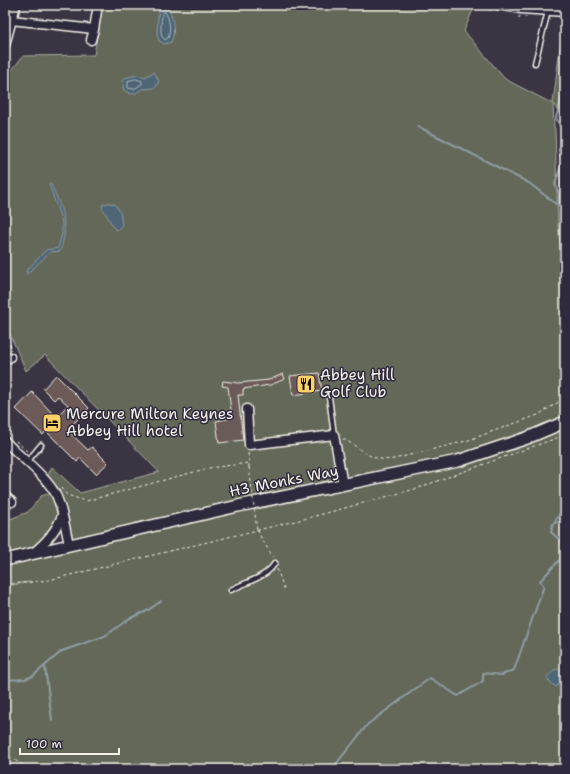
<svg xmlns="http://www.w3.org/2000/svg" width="570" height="774" viewBox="0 0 570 774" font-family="'Shantell Sans',sans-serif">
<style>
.green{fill:#636759;stroke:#acaca0}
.water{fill:#4d6577;stroke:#909da4}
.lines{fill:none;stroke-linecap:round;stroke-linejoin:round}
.shore{stroke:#b1b9bb;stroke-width:1}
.stream{stroke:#909da4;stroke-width:2}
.building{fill:#6c5a59;stroke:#f4f1e8}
.lane-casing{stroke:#f4f1e8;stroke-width:7}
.street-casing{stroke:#f4f1e8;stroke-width:11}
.secondary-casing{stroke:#f4f1e8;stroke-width:14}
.path{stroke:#f4f1e8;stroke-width:1;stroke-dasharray:3 3;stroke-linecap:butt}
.lane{stroke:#2f2a3d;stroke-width:4}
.street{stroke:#2f2a3d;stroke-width:8}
.secondary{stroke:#2f2a3d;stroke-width:11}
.path-bridge{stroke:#f4f1e8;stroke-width:1;stroke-dasharray:3 3;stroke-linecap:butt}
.labels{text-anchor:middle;stroke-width:3;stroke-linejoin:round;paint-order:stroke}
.poi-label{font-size:15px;fill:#f4f1e8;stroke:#2f2a3d;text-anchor:start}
.street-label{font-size:15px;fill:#f4f1e8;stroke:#2f2a3d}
</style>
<rect width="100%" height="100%" fill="#3b3443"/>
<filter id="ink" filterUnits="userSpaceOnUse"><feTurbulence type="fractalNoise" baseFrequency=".025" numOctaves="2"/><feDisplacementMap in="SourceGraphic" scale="8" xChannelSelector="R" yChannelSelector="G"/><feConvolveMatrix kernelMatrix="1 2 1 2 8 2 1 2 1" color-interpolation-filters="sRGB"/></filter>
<g filter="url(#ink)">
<g class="green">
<polygon points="102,5 475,5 464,31 505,79 553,104 554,127 555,129 558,225 565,287 565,418 558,425 561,430 565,428 565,769 5,769 5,586 32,582 5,584 5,564 69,544 47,477 52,467 80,493 159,472 45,355 26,371 5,323 5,75 8,75 23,56 94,55"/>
<polygon points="565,9 565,280 559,225 562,119 553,103"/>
<polygon points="51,493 57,511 58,519 45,540 23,551 5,556 5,521 28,512 41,496"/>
</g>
<g class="water">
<path d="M159,5h13l-3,4c4,11 7,22 2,33l-6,2 -6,-3 -2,-8z"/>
<polygon points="154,72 159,81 155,88 142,89 136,93 130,94 123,89 124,78 137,75 145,77"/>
<path d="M49,184h2c10,23 19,42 9,67l-10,1 -23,22 -1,-3 20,-21 12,-2 4,-14v-12z"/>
<path d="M109,203l6,1 5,8 2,13 -4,4 -2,1c-5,-5 -9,-16 -14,-22l1,-4z"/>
<polygon points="558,669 564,675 562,681 556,687 549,682 547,677 554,670"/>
</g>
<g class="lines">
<g class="shore">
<path d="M165,12c5,7 6,18 3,26l-3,2c-7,-5 -3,-18 -3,-26z"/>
<polygon points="136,79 142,81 142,84 134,89 128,88 128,81"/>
</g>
<g class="stream">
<polyline points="565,71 562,81 562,95 556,118 562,130 562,143 559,150 562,163 555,184 559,194 559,203 563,215 562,237 564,257 561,263 565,278"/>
<polyline points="417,126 529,183 560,207"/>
<polyline points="565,487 565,488"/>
<polyline points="565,506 553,524 551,532 565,545"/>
<polyline points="554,523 565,521"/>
<polyline points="45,667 52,720"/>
<polyline points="5,680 25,679 33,676 62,651 105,636 130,618 147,611 161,601"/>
<polyline points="332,769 368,724 430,678 458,696 483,681 483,673 502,675 514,670 544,586 540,581 565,554"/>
</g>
</g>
<g class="building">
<polygon points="319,373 322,391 293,395 290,376"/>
<polygon points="283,374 285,379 270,385 243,389 243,395 238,395 243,440 219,443 216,421 232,418 228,387 222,386 223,381 238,383 269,380"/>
<polygon points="56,375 89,408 67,430 88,450 92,447 108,463 96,474 80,458 77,462 46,431 43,435 16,409 32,392 56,417 68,405 58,396 54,400 43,389"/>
</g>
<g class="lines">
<defs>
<g id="lane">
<polyline points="535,63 548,11"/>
<polyline points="329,397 334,435"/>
<polyline points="27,462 41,445"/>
<path d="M231,590c15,-8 35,-12 44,-27"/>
</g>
<g id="street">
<polyline points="499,5 521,9 565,12"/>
<polyline points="11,20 94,29 91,40"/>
<polyline points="94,29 98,5"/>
<polyline points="5,45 16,5"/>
<polyline points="5,361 10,357"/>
<polyline points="247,409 249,445 334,435 343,485"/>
<path d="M5,441c16,17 38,32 50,52 8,15 10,35 14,51"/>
<polyline points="5,496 12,502"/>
<path d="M34,552c13,-11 21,-20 28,-36"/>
</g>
<polyline id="secondary" points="5,560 238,506 458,461 527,438 565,422"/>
</defs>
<use href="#lane" class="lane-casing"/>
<use href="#street" class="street-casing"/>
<use href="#secondary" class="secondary-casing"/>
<g class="path">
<polyline points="477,5 494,11"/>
<polyline points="518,17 527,17"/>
<polyline points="5,333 12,349"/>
<polyline points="5,431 9,435"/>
<path d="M343,439c21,10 25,23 51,20l72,-18 72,-26 27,-17"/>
<polyline points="16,441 28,452"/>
<polyline points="248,453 249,462"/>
<polyline points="61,488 67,495 86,501 209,468 249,463 249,467"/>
<polyline points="258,530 261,538 273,557"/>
<polyline points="277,569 285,591"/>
<polyline points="5,585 49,580 308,518 415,489 565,435"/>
<polyline points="5,754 29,769"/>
</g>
<use href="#lane" class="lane"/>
<use href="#street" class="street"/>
<use href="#secondary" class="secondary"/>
<polyline class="path-bridge" points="249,467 257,530"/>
</g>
</g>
<defs>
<symbol id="restaurant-square" viewBox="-11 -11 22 22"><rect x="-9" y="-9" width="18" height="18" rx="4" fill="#ffd166" stroke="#2f2a3d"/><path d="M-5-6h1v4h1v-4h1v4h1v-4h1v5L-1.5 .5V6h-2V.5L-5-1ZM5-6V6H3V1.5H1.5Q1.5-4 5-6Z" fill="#111"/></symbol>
<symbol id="hotel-square" viewBox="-11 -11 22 22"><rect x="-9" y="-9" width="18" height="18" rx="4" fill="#ffd166" stroke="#2f2a3d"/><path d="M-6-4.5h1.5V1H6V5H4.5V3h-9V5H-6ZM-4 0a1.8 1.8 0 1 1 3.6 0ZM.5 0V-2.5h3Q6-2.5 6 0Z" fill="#111"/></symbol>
</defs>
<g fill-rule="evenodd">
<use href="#restaurant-square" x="295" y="373" width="22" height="22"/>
<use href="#hotel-square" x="41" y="412" width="22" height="22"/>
</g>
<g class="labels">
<g class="poi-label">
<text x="320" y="380">Abbey Hill<tspan x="320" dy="17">Golf Club</tspan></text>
<text x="66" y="419">Mercure Milton Keynes<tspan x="66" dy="17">Abbey Hill hotel</tspan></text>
</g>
<g class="street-label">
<text transform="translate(284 481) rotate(-11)" y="5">H3 Monks Way</text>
</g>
</g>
<rect width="570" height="774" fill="none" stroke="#2f2a3d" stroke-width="20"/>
<rect x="10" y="10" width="550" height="754" fill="none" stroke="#f4f1e8" stroke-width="1.5" filter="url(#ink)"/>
<path d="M20 748v6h99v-6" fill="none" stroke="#f4f1e8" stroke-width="2"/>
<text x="26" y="748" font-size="12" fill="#f4f1e8" stroke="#2f2a3d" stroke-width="3" paint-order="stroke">100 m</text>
</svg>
